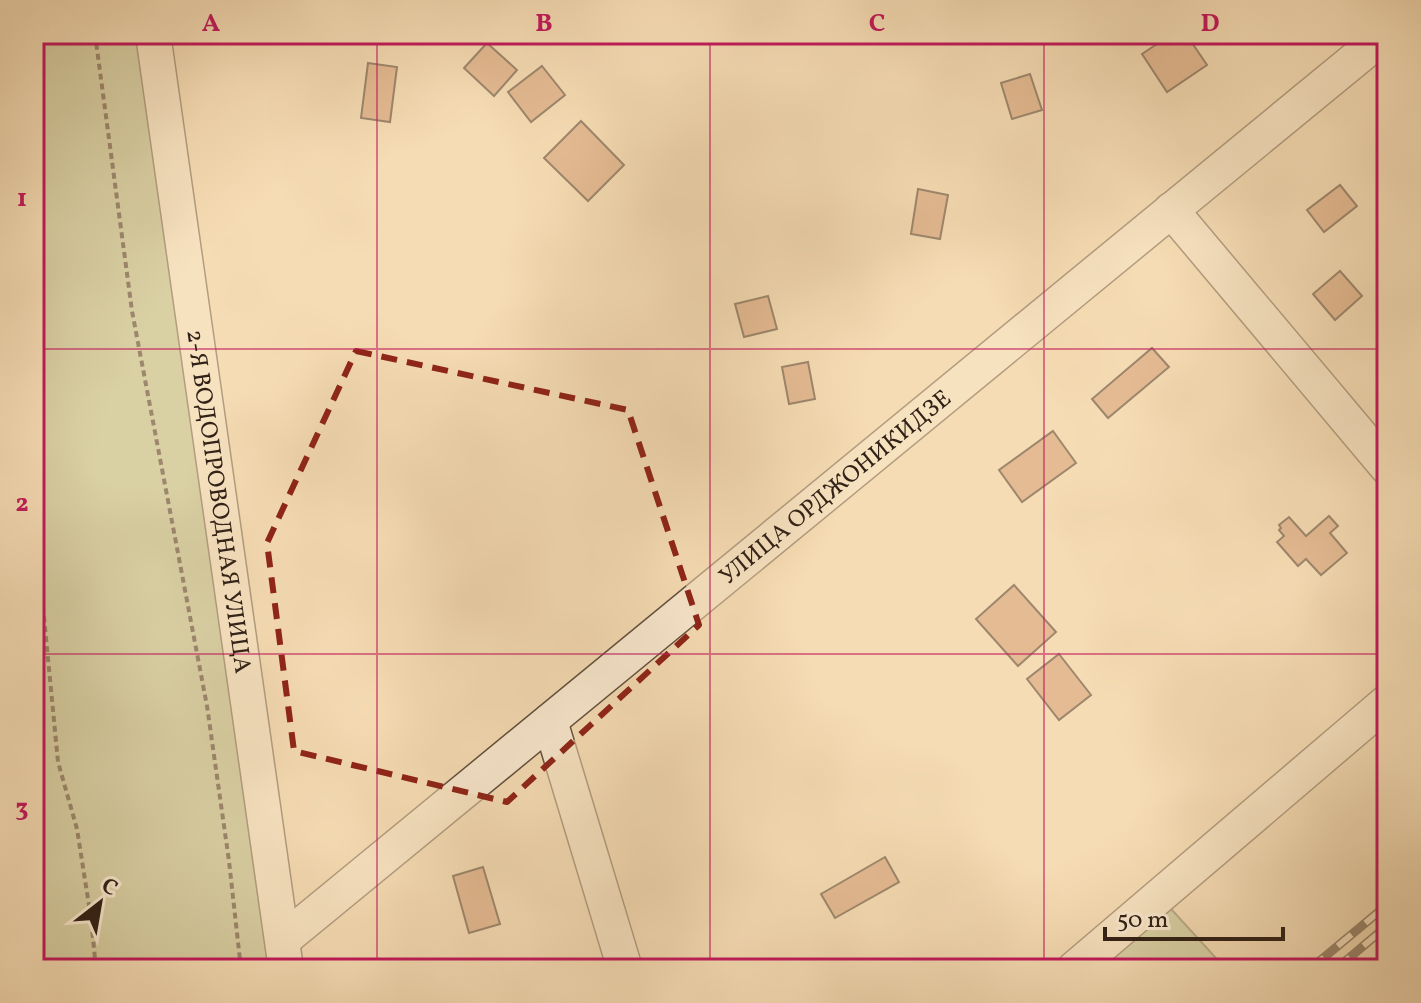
<svg xmlns="http://www.w3.org/2000/svg" width="1421" height="1003" viewBox="0 0 1421 1003" font-family="Vollkorn,serif">
<style>
.green{fill:#b7c291;stroke:#747254;stroke-width:2}
.building{fill:#d1926c;stroke:#312117;stroke-width:2}
.lines{fill:none;stroke-linecap:round;stroke-linejoin:round}
.minor-casing{stroke:#62503e;stroke-width:37}
.path{stroke:#312117;stroke-width:4;stroke-dasharray:6 4;stroke-linecap:butt}
.minor{stroke:#f9e8ce;stroke-width:34}
.rail-casing{stroke:#312117;stroke-width:9}
.rail{stroke:#f9e8ce;stroke-width:6;stroke-dasharray:18;stroke-linecap:butt}
.marked{fill:none;stroke:#8f2418;stroke-width:6;stroke-dasharray:16 10;stroke-linejoin:round}
.grid{fill:none;stroke:#c2185b;stroke-width:2;stroke-opacity:0.55}
.labels{text-anchor:middle;stroke-width:7;stroke-linejoin:round;paint-order:stroke}
.street-label{font-size:24px;fill:#312117;stroke:#f9e8ce}
.neatline{fill:none;stroke:#c2185b;stroke-width:3}
.grid-label{font-size:26px;text-anchor:middle;font-weight:bold;fill:#c2185b}
</style>
<rect width="100%" height="100%" fill="#f6dcb4"/>
<filter id="stains"><feTurbulence type="fractalNoise" baseFrequency=".0025" numOctaves="4"/><feColorMatrix values="0 0 0 0 .2 0 0 0 0 .09 0 0 0 0 .02 0 0 0 .5 -.17"/></filter>
<radialGradient id="worn" r=".72"><stop offset=".6" stop-color="#630" stop-opacity="0"/><stop offset="1" stop-color="#630" stop-opacity=".3"/></radialGradient>
<g class="green">
<polygon points="34,34 137,34 271,969 34,969"/>
<polygon points="1161,898 1226,969 1081,969"/>
</g>
<g class="building">
<polygon points="1172,34 1186,34 1207,65 1167,92 1142,54"/>
<polygon points="487,43 517,70 494,96 464,68"/>
<polygon points="368,63 397,67 390,122 361,118"/>
<polygon points="542,66 565,95 531,122 508,92"/>
<polygon points="1030,74 1042,110 1012,119 1001,83"/>
<polygon points="581,121 624,165 588,201 544,158"/>
<polygon points="1340,185 1357,206 1324,232 1307,210"/>
<polygon points="918,189 948,195 940,239 911,234"/>
<polygon points="1340,271 1362,296 1335,320 1313,294"/>
<polygon points="768,296 777,329 744,337 735,304"/>
<polygon points="1152,348 1169,367 1108,418 1092,399"/>
<polygon points="808,362 815,399 789,404 782,367"/>
<polygon points="1053,431 1076,463 1022,502 999,470"/>
<polygon points="1329,516 1338,526 1330,533 1347,553 1321,575 1306,559 1298,566 1277,542 1284,536 1279,530 1281,528 1279,525 1289,517 1306,536"/>
<polygon points="1014,585 1056,632 1018,666 976,619"/>
<polygon points="1059,654 1091,695 1059,720 1027,679"/>
<polygon points="885,857 899,882 835,918 821,894"/>
<polygon points="483,867 500,924 469,933 453,876"/>
</g>
<g class="lines">
<defs>
<g id="minor">
<path id="s1" d="M153,34l133,935"/>
<polyline points="1171,210 1387,467"/>
<polyline points="550,721 625,969"/>
<path id="s2" d="M283,940l1103,-906"/>
<polyline points="1074,969 1387,702"/>
</g>
</defs>
<use href="#minor" class="minor-casing"/>
<g class="path">
<polyline points="95,34 132,311 207,706 229,861 241,969"/>
<polyline points="34,387 38,426 35,524 58,762 77,829 91,918 96,969"/>
</g>
<use href="#minor" class="minor"/>
<defs>
<g id="rail">
<polyline points="1310,969 1387,905"/>
<polyline points="1336,969 1387,926"/>
<polyline points="1374,969 1387,958"/>
</g>
</defs>
<use href="#rail" class="rail-casing"/>
<use href="#rail" class="rail"/>
</g>
<path d="M0 0H1421V1003H0ZM356,351l272,59 71,215 -192,177 -213,-51 -27,-208z" fill="#f6dcb4" fill-opacity=".55" fill-rule="evenodd"/>
<path class="marked" d="M356,351l272,59 71,215 -192,177 -213,-51 -27,-208z"/>
<path class="grid" d="M377,34v935M710,34v935M1044,34v935M34,349h1353M34,654h1353"/>
<g class="labels">
<g class="street-label">
<text dy="8" stroke="none"><textPath href="#s2" startOffset="714">УЛИЦА ОРДЖОНИКИДЗЕ</textPath></text>
<text dy="8" stroke="none"><textPath href="#s1" startOffset="472">2-Я ВОДОПРОВОДНАЯ УЛИЦА</textPath></text>
</g>
</g>
<rect width="1421" height="1003" fill="none" stroke="#f6dcb4" stroke-width="88"/>
<g transform="translate(100 903) rotate(31)" stroke="#f9e8ce" stroke-width="6" paint-order="stroke">
<path d="M0-6L14 30L0 20L-14 30Z" fill="#312117"/>
<text y="-12" font-size="22" font-weight="bold" text-anchor="middle" fill="#312117">С</text>
</g>
<path d="M1105 927v12h178v-12" fill="none" stroke="#312117" stroke-width="4"/>
<text x="1117" y="927" font-size="24" fill="#312117" stroke="#f9e8ce" stroke-width="6" paint-order="stroke">50 m</text>
<rect x="44" y="44" width="1333" height="915" class="neatline"/>
<g class="grid-label">
<text x="211" y="31">A</text>
<text x="544" y="31">B</text>
<text x="877" y="31">C</text>
<text x="1210" y="31">D</text>
<text x="22" y="206">1</text>
<text x="22" y="511">2</text>
<text x="22" y="816">3</text>
</g>
<rect width="100%" height="100%" filter="url(#stains)"/>
<rect width="100%" height="100%" fill="url(#worn)"/>
</svg>
